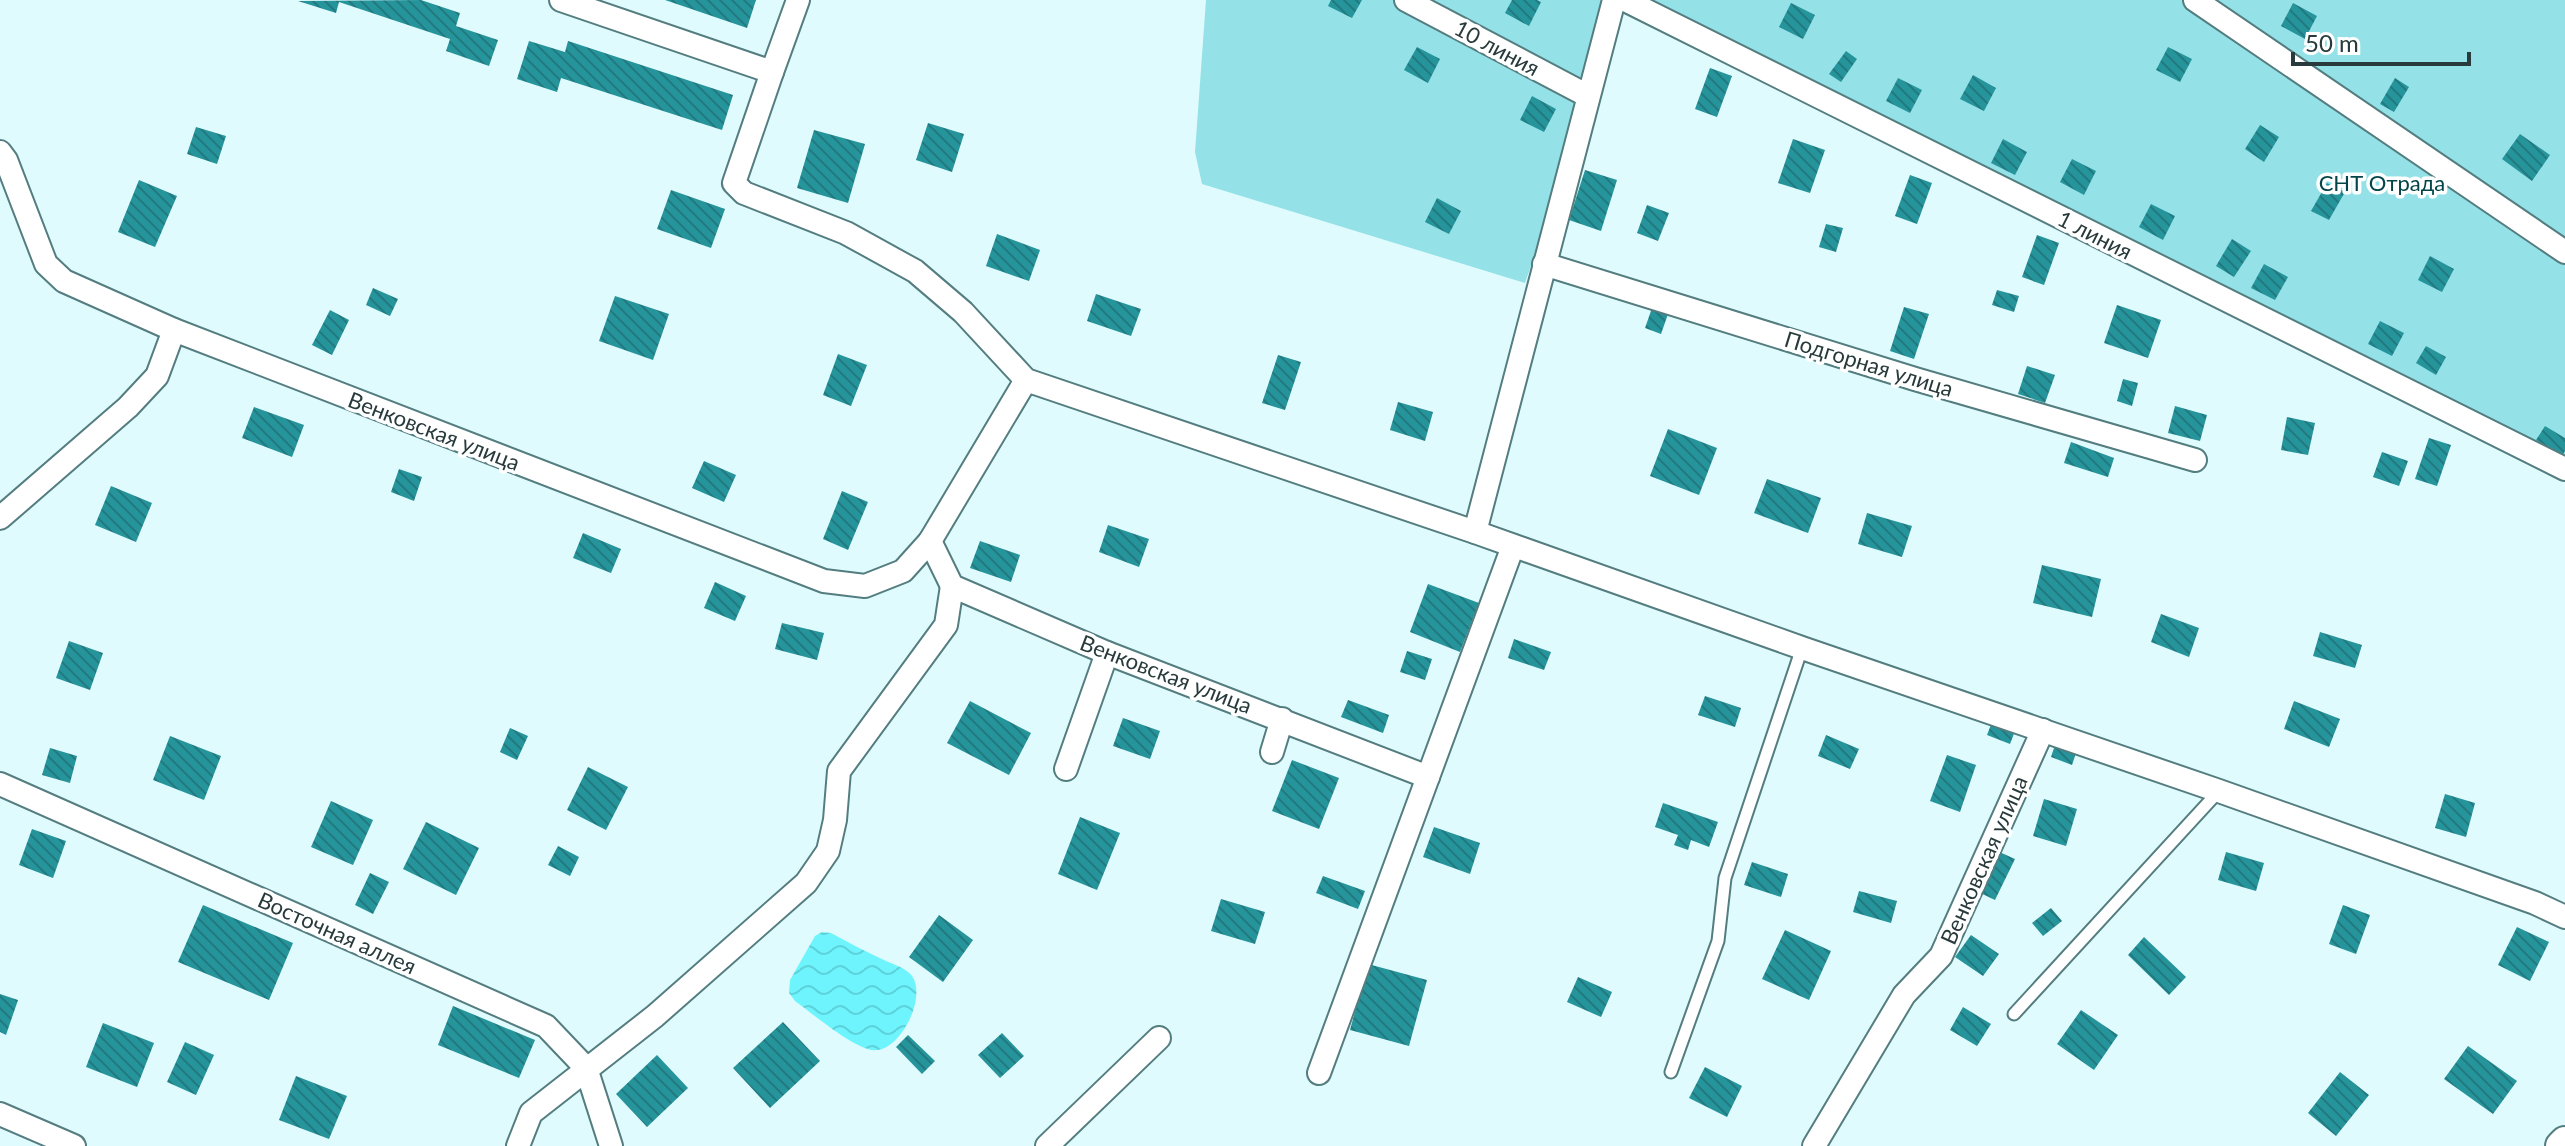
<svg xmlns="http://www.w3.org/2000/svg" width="2565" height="1146" viewBox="0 0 2565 1146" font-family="Lato,sans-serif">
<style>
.garden{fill:#94e2e7}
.water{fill:url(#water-waves)}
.building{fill:url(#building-back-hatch)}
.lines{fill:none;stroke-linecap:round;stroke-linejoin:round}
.lane-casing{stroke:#547d80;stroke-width:15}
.street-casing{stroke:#547d80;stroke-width:26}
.secondary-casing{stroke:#547d80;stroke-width:34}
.lane{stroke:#fff;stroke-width:11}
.street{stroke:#fff;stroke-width:22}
.secondary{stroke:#fff;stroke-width:30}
.labels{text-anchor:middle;stroke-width:7;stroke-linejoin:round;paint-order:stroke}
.street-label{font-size:22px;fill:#283a3b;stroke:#fff}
.park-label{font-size:22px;fill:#044549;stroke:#fff}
</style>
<defs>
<pattern id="water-waves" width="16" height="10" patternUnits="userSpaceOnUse" patternTransform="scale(2)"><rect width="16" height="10" fill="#6df4fd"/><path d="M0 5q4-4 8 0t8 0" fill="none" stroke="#5ed2da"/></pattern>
<pattern id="building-back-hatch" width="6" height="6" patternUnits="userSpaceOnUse" patternTransform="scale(2)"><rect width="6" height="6" fill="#26949b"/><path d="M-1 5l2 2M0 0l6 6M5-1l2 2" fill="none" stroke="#217a80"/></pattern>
</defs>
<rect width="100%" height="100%" fill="#e0fbfd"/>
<polygon class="garden" points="1206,0 2565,0 2565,482 1622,4 1525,283 1202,184 1195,152"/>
<path class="water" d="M822,932l9,1c18,10 36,19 55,28 7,3 16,6 22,11 24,18 -8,83 -36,78 -20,-3 -59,-36 -77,-49l-6,-8 1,-13 25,-44z"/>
<g class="building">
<polygon points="421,0 460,13 456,26 498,40 489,66 446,51 450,39 339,2 336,13 298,1"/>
<polygon points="665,0 756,0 747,28"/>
<polygon points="1331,0 1362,0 1352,18 1328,6"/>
<polygon points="1512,0 1537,0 1541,2 1529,26 1505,13"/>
<polygon points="1791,3 1815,15 1803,39 1779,27"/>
<polygon points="2293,3 2317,16 2305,39 2281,26"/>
<polygon points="529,41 565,52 568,41 733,95 722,130 561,78 557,92 517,79"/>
<polygon points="1417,47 1440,59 1428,83 1404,70"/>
<polygon points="2168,47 2192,59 2180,82 2156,70"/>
<polygon points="1846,51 1857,59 1841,82 1829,74"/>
<polygon points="1710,68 1732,76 1717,117 1695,109"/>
<polygon points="1973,75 1996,88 1984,111 1960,99"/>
<polygon points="1898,78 1922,90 1910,113 1886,101"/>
<polygon points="2395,78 2409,87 2394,112 2380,104"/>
<polygon points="1532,96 1556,109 1544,132 1520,120"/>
<polygon points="928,123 964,134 952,172 916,160"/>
<polygon points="2260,125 2279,137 2264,162 2245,149"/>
<polygon points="196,127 226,136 217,164 187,154"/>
<polygon points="814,130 865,144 848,203 797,188"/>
<polygon points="2520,134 2550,155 2532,181 2502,159"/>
<polygon points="1793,139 1825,150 1810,193 1778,183"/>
<polygon points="2003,139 2027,152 2015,175 1991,163"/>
<polygon points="2072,159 2096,171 2084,195 2060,182"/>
<polygon points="1585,170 1617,180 1601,231 1569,220"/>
<polygon points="1910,175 1932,183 1917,224 1895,216"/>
<polygon points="139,180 177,196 155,247 118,232"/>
<polygon points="2327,183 2345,192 2329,220 2311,211"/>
<polygon points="671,190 725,209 711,248 657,229"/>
<polygon points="1437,198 1461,211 1449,234 1425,222"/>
<polygon points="2151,204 2175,216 2163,240 2139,227"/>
<polygon points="1647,205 1669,213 1658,241 1637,233"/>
<polygon points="1826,224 1843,228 1836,252 1819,247"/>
<polygon points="997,234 1040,250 1029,281 986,266"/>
<polygon points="2037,235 2059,243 2044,285 2022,277"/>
<polygon points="2232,239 2251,251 2234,277 2216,266"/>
<polygon points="2430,256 2454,269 2442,292 2418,280"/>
<polygon points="2264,264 2288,277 2275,300 2251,288"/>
<polygon points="373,288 398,299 390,316 366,305"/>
<polygon points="1997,290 2019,296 2014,312 1992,305"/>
<polygon points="1096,294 1141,309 1131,336 1087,321"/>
<polygon points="615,296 669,314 653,360 599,341"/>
<polygon points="2117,305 2161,320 2148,358 2104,343"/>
<polygon points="1904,307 1929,314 1914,359 1890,351"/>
<polygon points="1652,308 1668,314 1661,334 1645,328"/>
<polygon points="330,310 349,320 332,355 312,345"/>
<polygon points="2380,321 2404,333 2392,356 2368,344"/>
<polygon points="2426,346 2446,357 2436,375 2416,363"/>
<polygon points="838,354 867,365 851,406 823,395"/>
<polygon points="1278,355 1301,362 1285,410 1262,403"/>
<polygon points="2027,366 2055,375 2045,403 2018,394"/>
<polygon points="2123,379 2138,383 2132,406 2117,401"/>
<polygon points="1398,402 1433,412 1425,441 1390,430"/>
<polygon points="2175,406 2207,415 2200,441 2168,433"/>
<polygon points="254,407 304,425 292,457 242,438"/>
<polygon points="2287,417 2315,423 2308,455 2281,450"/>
<polygon points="2545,426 2565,438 2565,451 2562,456 2536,440"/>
<polygon points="1668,429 1717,448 1699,495 1650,476"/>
<polygon points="2429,438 2451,445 2437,486 2415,479"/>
<polygon points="2071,442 2114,458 2108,477 2064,463"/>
<polygon points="2382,452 2408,461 2399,486 2373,477"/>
<polygon points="704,461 736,475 724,502 692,488"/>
<polygon points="399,469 422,477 414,501 391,492"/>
<polygon points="1767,479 1821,498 1808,533 1754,513"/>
<polygon points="111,486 152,503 136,542 95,525"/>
<polygon points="842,491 868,502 848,550 823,539"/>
<polygon points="1867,513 1912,526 1902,557 1858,544"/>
<polygon points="1108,525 1149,539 1139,567 1099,552"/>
<polygon points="583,533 621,549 611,573 573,558"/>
<polygon points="980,541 1020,555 1011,582 970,568"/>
<polygon points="2042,565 2101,579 2092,617 2033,603"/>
<polygon points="715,582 746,596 735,621 704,608"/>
<polygon points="1428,584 1479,603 1460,652 1410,632"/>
<polygon points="2161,614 2199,628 2189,657 2151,642"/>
<polygon points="782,623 824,633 817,660 775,649"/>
<polygon points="2320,632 2362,645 2355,668 2313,656"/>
<polygon points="1514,639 1551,652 1544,670 1508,658"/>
<polygon points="69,641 103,653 90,690 56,678"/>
<polygon points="1407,651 1432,659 1425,680 1400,672"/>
<polygon points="1705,696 1741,708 1735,727 1698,715"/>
<polygon points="1348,700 1389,715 1383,733 1341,717"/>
<polygon points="970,701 1031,733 1009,775 947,743"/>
<polygon points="2294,701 2340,719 2329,747 2284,729"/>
<polygon points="1123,718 1160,731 1150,759 1113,746"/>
<polygon points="1992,722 2015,731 2010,744 1987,735"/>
<polygon points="510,728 528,736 517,760 500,752"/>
<polygon points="1826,735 1859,749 1850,769 1818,756"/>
<polygon points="170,736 221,756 204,800 153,780"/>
<polygon points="2055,745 2076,753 2072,765 2051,757"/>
<polygon points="50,748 77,756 70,783 42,775"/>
<polygon points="1947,755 1976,765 1960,812 1930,801"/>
<polygon points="1292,760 1339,778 1319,829 1272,811"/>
<polygon points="588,767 628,787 606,830 567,810"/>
<polygon points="2445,794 2475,803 2466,837 2435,828"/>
<polygon points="2044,799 2077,809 2066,846 2033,836"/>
<polygon points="331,801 373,820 353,865 311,847"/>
<polygon points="1663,803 1718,822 1709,847 1691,840 1688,850 1674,845 1678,835 1655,827"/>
<polygon points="1080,817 1120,833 1097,890 1058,874"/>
<polygon points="426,822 479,848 456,895 403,869"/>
<polygon points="1434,827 1480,843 1470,874 1423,857"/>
<polygon points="32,829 66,841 53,878 19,865"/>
<polygon points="558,846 579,857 570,876 548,865"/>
<polygon points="1995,850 2015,859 1995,900 1976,891"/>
<polygon points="2226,852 2264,863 2256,891 2218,880"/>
<polygon points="1752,862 1788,874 1781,897 1744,885"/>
<polygon points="370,873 389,882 373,914 355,905"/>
<polygon points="1323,876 1365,891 1358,909 1316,893"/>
<polygon points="1859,891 1897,901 1891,923 1853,912"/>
<polygon points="1221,899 1265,912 1255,944 1211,931"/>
<polygon points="203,905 293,943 269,1000 178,962"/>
<polygon points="2343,905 2370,915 2356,954 2329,944"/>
<polygon points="2051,908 2062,921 2043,936 2032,923"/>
<polygon points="939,915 973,940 943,982 909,957"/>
<polygon points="2517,927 2549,942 2530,981 2498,965"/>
<polygon points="1785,930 1831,951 1809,1000 1762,979"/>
<polygon points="1971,935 1999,954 1983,976 1955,957"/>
<polygon points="2144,937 2186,977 2169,995 2128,955"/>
<polygon points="1368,964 1427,980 1409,1046 1350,1030"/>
<polygon points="1578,977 1612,992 1601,1017 1567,1002"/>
<polygon points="0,994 18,1000 6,1035 0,1032"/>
<polygon points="453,1006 535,1040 519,1078 438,1045"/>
<polygon points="1963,1007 1991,1024 1977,1046 1950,1030"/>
<polygon points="2081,1010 2118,1035 2094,1070 2057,1044"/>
<polygon points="783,1022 820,1061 770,1108 733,1068"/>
<polygon points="103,1023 154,1043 137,1087 86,1067"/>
<polygon points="1002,1033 1024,1056 1000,1078 978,1055"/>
<polygon points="908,1035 935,1061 922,1074 896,1047"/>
<polygon points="185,1042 214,1055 196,1095 167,1082"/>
<polygon points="2468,1046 2517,1081 2493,1114 2444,1079"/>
<polygon points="657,1055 688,1088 647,1127 616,1094"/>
<polygon points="1705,1067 1742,1086 1727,1117 1689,1098"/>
<polygon points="2340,1072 2369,1095 2336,1136 2308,1113"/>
<polygon points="296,1076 347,1096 329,1139 279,1120"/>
</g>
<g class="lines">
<defs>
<g id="lane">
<polyline points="2014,1014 2219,791"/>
<polyline points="1671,1072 1718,941 1725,878 1802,648"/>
</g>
<g id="street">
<polyline points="561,0 772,72 734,183 744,193 846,233 915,271 963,312 1026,380 1475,532 1802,648 2219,791 2535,903 2565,917"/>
<polyline points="1406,0 1588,96"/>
<polyline points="1625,0 2565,469"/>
<polyline points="2195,0 2565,252"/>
<polyline points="772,72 798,0"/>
<polyline points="0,152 6,160 46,264 64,281 174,330"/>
<polyline points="1544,264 1915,379 2195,460"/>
<polyline points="0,518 128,407 157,376 174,330 824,581 865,586 903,571 930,541 1026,380"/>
<polyline points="1475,532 1614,0"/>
<polyline points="930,541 952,586 1107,653 1428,777"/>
<polyline points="1272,752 1282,719"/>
<polyline points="1066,769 1107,653"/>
<polyline points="0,784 546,1026 586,1068 611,1146"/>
<polyline points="1319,1073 1513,546"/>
<polyline points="0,1114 74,1146"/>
<polyline points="518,1146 531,1113 655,1016 806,883 828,851 835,820 839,771 946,625 952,586"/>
<polyline points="1047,1146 1159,1038"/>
<polyline points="1814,1146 1904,995 1941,956 2043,730"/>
</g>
<polyline id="secondary" points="2561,1146 2565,1142"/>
</defs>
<use href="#lane" class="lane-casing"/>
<use href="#street" class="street-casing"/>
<use href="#secondary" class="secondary-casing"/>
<use href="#lane" class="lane"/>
<use href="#street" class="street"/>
<use href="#secondary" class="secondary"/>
</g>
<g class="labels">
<g class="street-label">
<text transform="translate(1497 48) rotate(28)" y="8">10 линия</text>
<text transform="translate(2095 235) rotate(27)" y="8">1 линия</text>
<text transform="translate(1869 364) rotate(17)" y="8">Подгорная улица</text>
<text transform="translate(434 431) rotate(21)" y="8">Венковская улица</text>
<text transform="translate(1166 674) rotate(21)" y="8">Венковская улица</text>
<text transform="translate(1984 860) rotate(-66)" y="8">Венковская улица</text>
<text transform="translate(337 933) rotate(24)" y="8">Восточная аллея</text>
</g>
<g class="park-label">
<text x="2382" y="191">СНТ Отрада</text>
</g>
</g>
<path d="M2293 52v12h176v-12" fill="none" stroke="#283a3b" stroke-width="4"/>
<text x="2305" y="52" font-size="24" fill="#283a3b" stroke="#ffffff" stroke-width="6" paint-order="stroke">50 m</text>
</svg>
